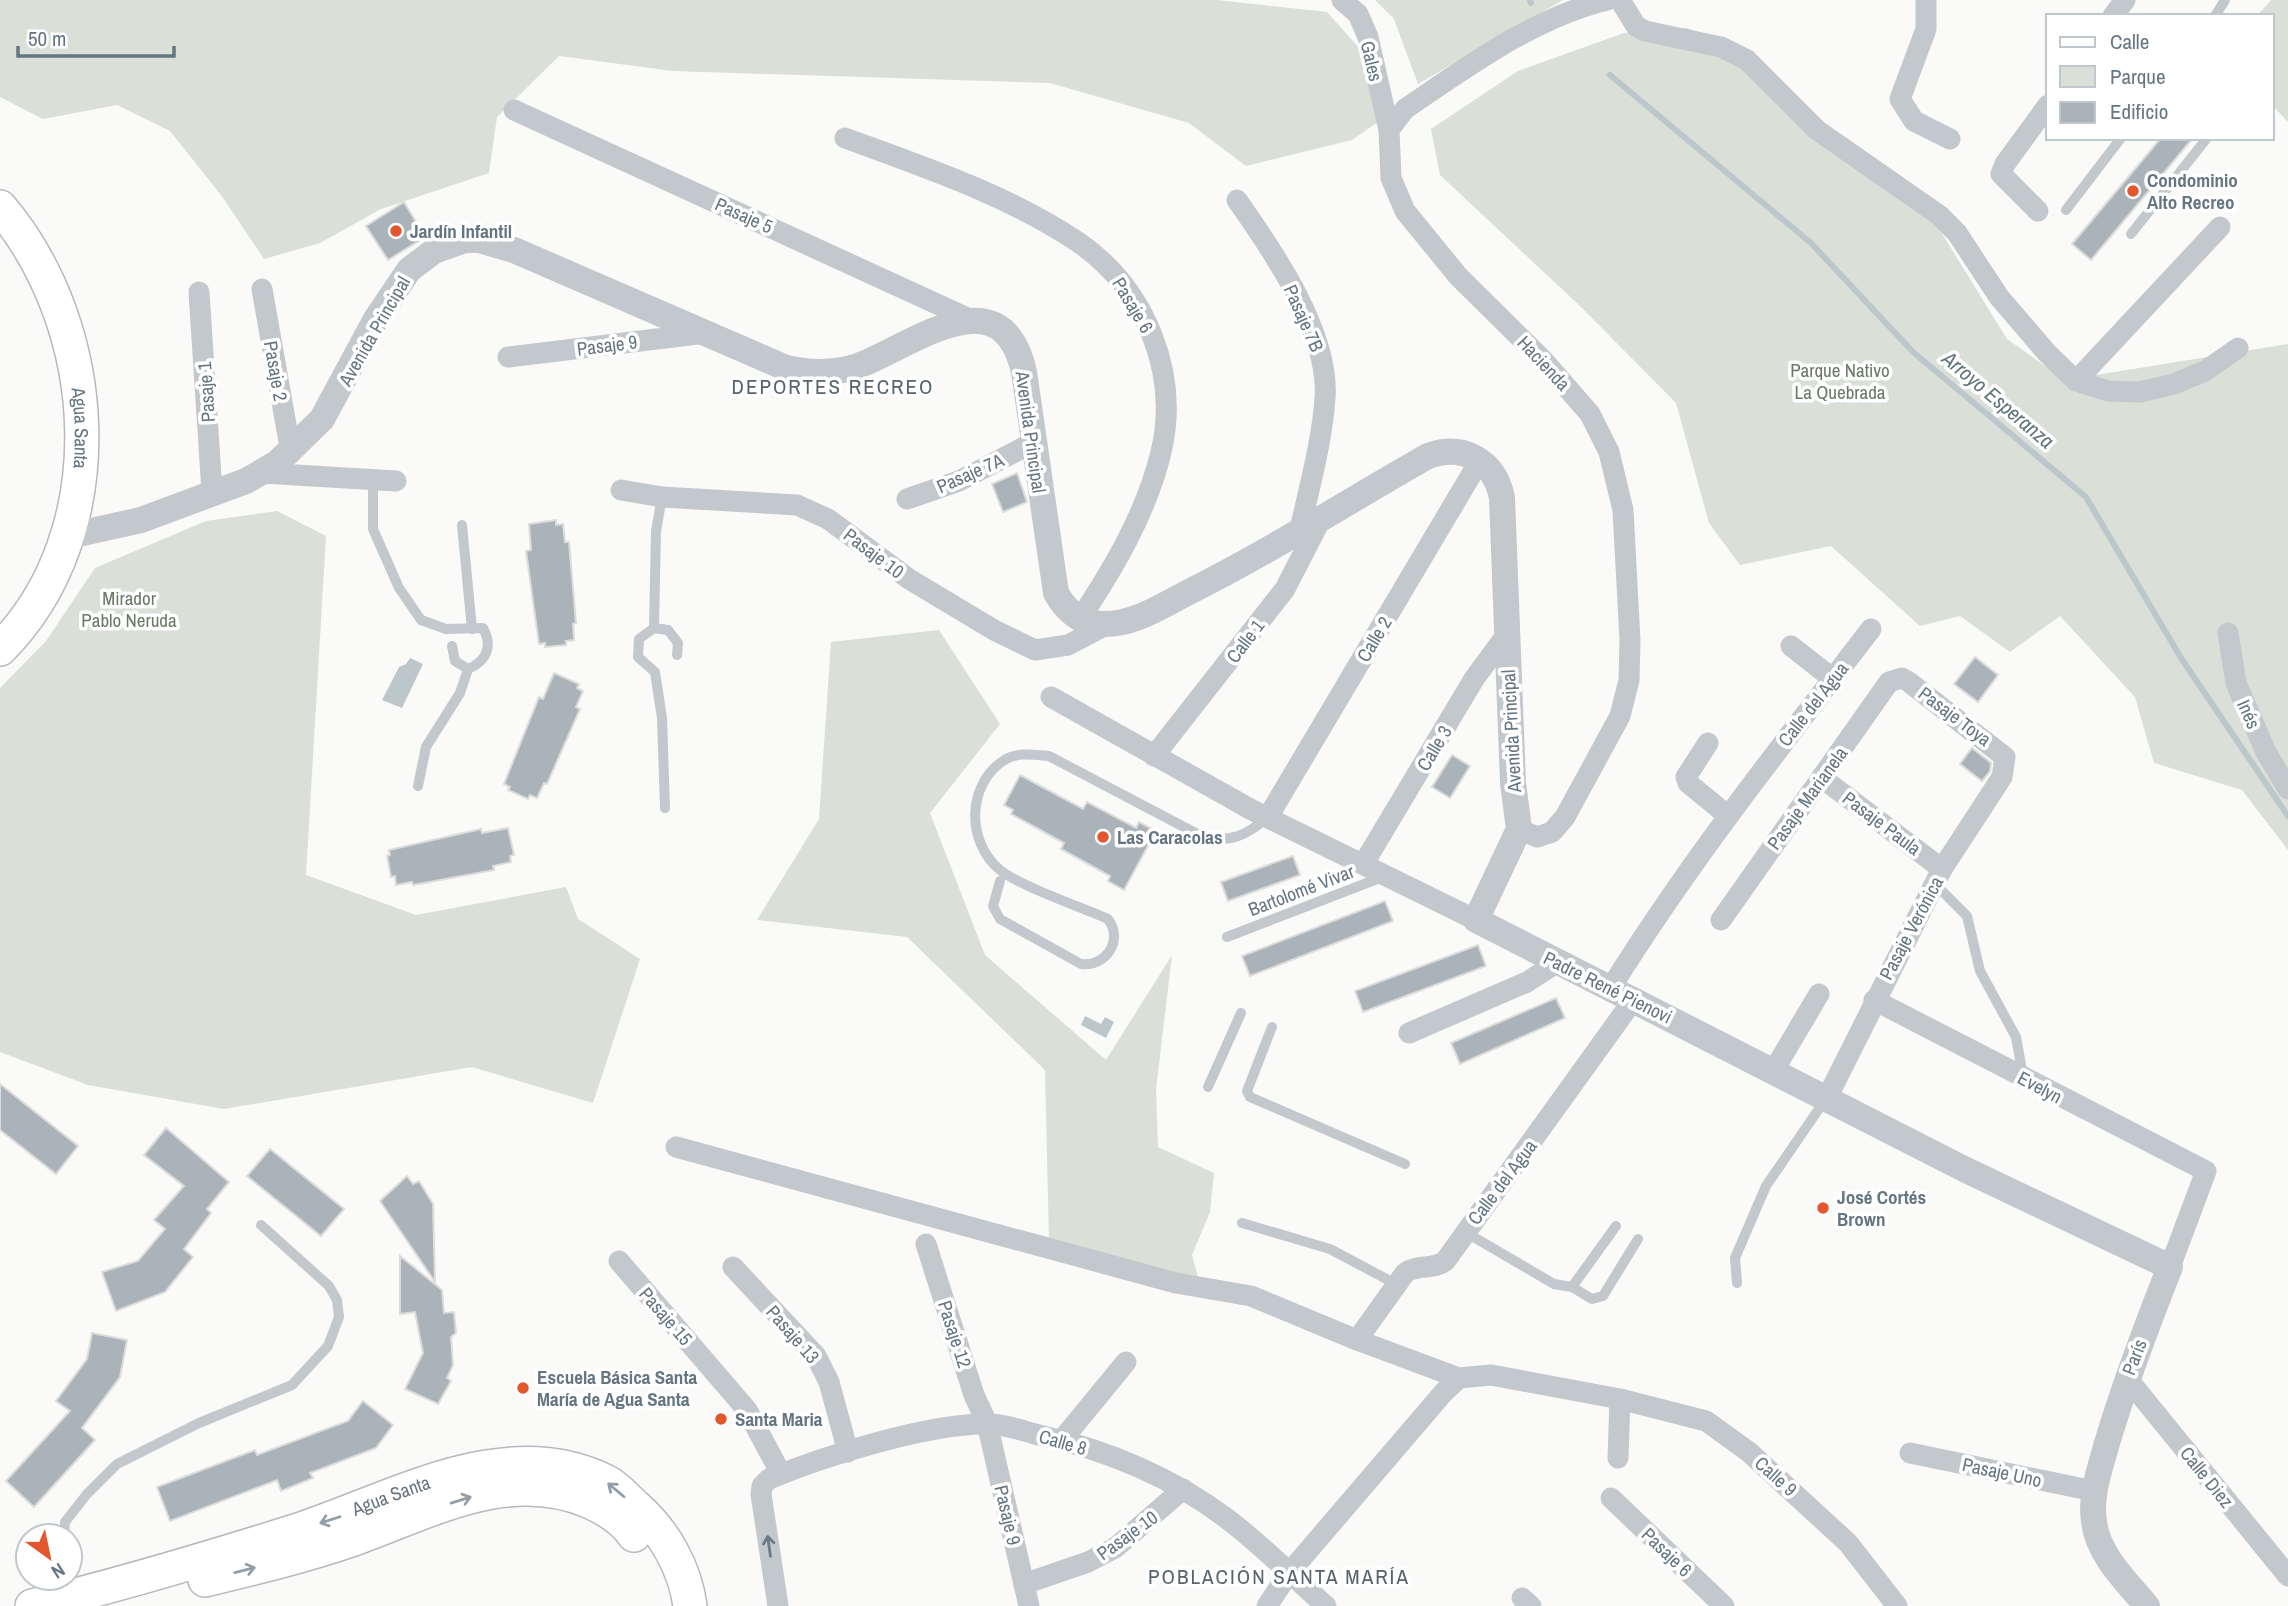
<svg xmlns="http://www.w3.org/2000/svg" width="2288" height="1606" viewBox="0 0 2288 1606" font-family="'Archivo Narrow',sans-serif">
<style>
.green{fill:#dadfd7}
.water{fill:#bbc7cb}
.lines{fill:none;stroke-linecap:round;stroke-linejoin:round}
.stream{stroke:#bbc7cb;stroke-width:6}
.building{fill:#aab3b9;stroke:#dcdcda;stroke-width:2}
.primary-casing{stroke:#b5babe;stroke-width:36}
.service{stroke:#c3c8cc;stroke-width:10}
.minor{stroke:#c3c8cc;stroke-width:21}
.tertiary{stroke:#c3c8cc;stroke-width:26}
.primary{stroke:#fff;stroke-width:33}
.oneway{stroke:#939fa8}
.oneway2{stroke:#6a7a87}
.poi-dot{fill:#e4572e;stroke:#fff;stroke-width:2.5}
.labels{text-anchor:middle;stroke-width:7;stroke-linejoin:round;paint-order:stroke}
.street-label{font-size:19px;fill:#657683;stroke:#fff}
.poi-label{font-size:19px;font-weight:bold;fill:#657683;stroke:#fff;text-anchor:start}
.park-label{font-size:19px;fill:#687a64;stroke:#fff}
.neighbourhood-label{font-size:21px;letter-spacing:2px;fill:#57646e;stroke:#fff}
.water-label{font-size:21px;font-style:italic;fill:#60757c;stroke:#fff}
</style>
<rect width="100%" height="100%" fill="#fafaf8"/>
<g class="green">
<polygon points="0,0 1217,0 1327,12 1359,48 1378,122 1352,140 1246,166 1189,123 1050,83 673,71 559,56 497,117 489,173 381,209 320,243 264,259 221,195 170,131 117,105 43,119 0,97"/>
<polygon points="1375,0 1563,0 1418,84 1394,19"/>
<polygon points="2271,0 2288,0 2288,122 2272,105 2272,16 2257,16"/>
<polygon points="1687,28 1754,53 1828,150 1933,219 2007,339 2065,380 2288,344 2288,850 2242,790 2154,763 2135,697 2060,616 2010,652 1960,616 1920,626 1831,546 1740,565 1709,523 1676,403 1579,305 1440,175 1431,129 1518,71 1624,33"/>
<polygon points="277,511 326,536 306,875 416,915 566,887 578,919 640,959 593,1103 472,1067 224,1109 88,1085 0,1052 0,688 46,641 95,568 206,521"/>
<polygon points="939,630 1000,724 930,813 985,955 1106,1060 1172,955 1156,1089 1158,1147 1214,1173 1210,1212 1192,1255 1200,1284 1049,1240 1045,1070 907,937 757,920 819,819 831,642"/>
</g>
<g class="water">
<polygon points="410,658 423,664 402,708 382,700 399,667 406,664"/>
<polygon points="1085,1016 1101,1024 1105,1017 1114,1022 1106,1038 1081,1025"/>
</g>
<g class="lines">
<g class="stream">
<polyline points="1530,0 1531,3"/>
<polyline points="1610,75 1811,243 1913,352 2086,497 2181,658 2288,816"/>
</g>
</g>
<g class="building">
<polygon points="2161,138 2193,138 2091,260 2072,244"/>
<polygon points="404,202 425,237 388,260 366,226"/>
<polygon points="1017,473 1027,502 1003,512 992,484"/>
<polygon points="556,520 556,525 563,524 565,542 569,542 576,623 573,624 574,640 566,641 566,645 545,647 545,643 539,644 526,551 531,550 529,524"/>
<polygon points="1975,657 1998,675 1978,702 1954,684"/>
<polygon points="554,673 579,684 577,688 583,691 576,707 580,709 547,784 544,783 537,798 530,795 528,799 508,790 510,787 504,784 539,697 543,699"/>
<polygon points="1972,748 1991,763 1990,771 1982,781 1960,764"/>
<polygon points="1452,755 1470,766 1450,798 1432,787"/>
<polygon points="1020,775 1083,809 1087,802 1136,828 1139,822 1156,831 1124,890 1108,881 1110,876 1061,849 1064,843 1011,814 1013,810 1004,805"/>
<polygon points="508,828 514,855 510,856 511,862 493,866 494,870 413,885 412,882 396,885 395,876 391,877 387,856 390,855 389,850 481,829 482,833"/>
<polygon points="1293,856 1300,875 1228,901 1221,882"/>
<polygon points="1385,901 1393,921 1250,976 1242,956"/>
<polygon points="1478,945 1486,966 1363,1012 1355,991"/>
<polygon points="1556,998 1565,1018 1460,1064 1451,1043"/>
<polygon points="0,1084 78,1146 56,1174 0,1130"/>
<polygon points="166,1128 229,1182 207,1209 211,1213 184,1249 193,1257 165,1292 116,1311 102,1272 138,1261 165,1229 154,1220 184,1186 144,1155"/>
<polygon points="270,1149 344,1209 321,1236 247,1176"/>
<polygon points="407,1176 413,1184 419,1181 433,1204 435,1282 380,1201"/>
<polygon points="400,1256 442,1290 444,1313 454,1312 456,1333 451,1337 453,1365 447,1378 451,1381 438,1404 405,1389 423,1353 415,1312 400,1314"/>
<polygon points="92,1333 127,1340 120,1377 82,1428 95,1440 34,1507 6,1481 70,1411 56,1401 87,1359"/>
<polygon points="363,1401 393,1425 376,1448 310,1473 313,1478 281,1491 277,1480 170,1521 157,1487 255,1450 257,1455 348,1421"/>
</g>
<g class="lines">
<defs>
<g id="primary">
<path id="s1" d="M0,207c102,120 116,326 0,442"/>
<path d="M205,1580c50,-12 100,-24 149,-41 75,-27 154,-72 234,-38 17,7 36,19 46,34"/>
<path id="s2" d="M32,1606c88,-21 174,-47 260,-74 98,-31 212,-102 315,-50 10,5 19,16 28,24 29,25 50,62 55,100"/>
</g>
</defs>
<use href="#primary" class="primary-casing"/>
<g class="service">
<polyline points="2215,16 2225,0"/>
<polyline points="2066,210 2121,138"/>
<polyline points="2131,234 2207,138"/>
<path d="M373,481v48l26,59 22,32 25,9 37,-1c10,18 4,33 -15,41l-13,-8 -3,-15"/>
<polyline points="662,497 656,531 654,628 639,639 638,657 655,672 662,718 665,808"/>
<polyline points="462,525 472,629"/>
<polyline points="654,628 668,630 678,643 677,655"/>
<polyline points="418,786 426,747 460,693 468,669"/>
<path d="M1000,881l-7,25 7,13 81,45c25,3 43,-24 27,-45 -25,-11 -90,-34 -108,-49 -34,-28 -34,-87 6,-111 13,-7 29,-4 43,-3l154,81c28,6 44,-2 65,-20"/>
<polyline points="1934,883 1967,916 1980,971 2016,1037 2023,1076"/>
<polyline points="1227,937 1385,876"/>
<polyline points="1272,1027 1247,1091 1250,1097 1405,1164"/>
<polyline points="1208,1087 1241,1013"/>
<polyline points="1242,1223 1330,1249 1394,1283"/>
<polyline points="1465,1232 1554,1284 1572,1287 1616,1226"/>
<polyline points="1737,1283 1735,1258 1766,1186 1825,1100"/>
<polyline points="1572,1287 1592,1299 1603,1296 1638,1239"/>
<polyline points="64,1536 65,1522 87,1494 117,1464 199,1423 292,1385 328,1346 339,1317 337,1300 329,1286 261,1225"/>
</g>
<g class="minor">
<polyline points="1342,0 1358,14 1368,37 1389,130"/>
<polyline points="1620,0 1636,26 1645,31 1721,47 1747,60 1817,130 1939,215 1957,233 1999,297 2047,353 2076,381 2108,391 2140,392 2174,384 2205,371 2238,348"/>
<polyline points="1926,0 1926,29 1900,99 1914,121 1950,139"/>
<polyline points="2113,16 2125,0"/>
<polyline points="514,110 974,321"/>
<path d="M845,138c79,29 163,57 233,104 67,46 102,131 83,210 -14,60 -48,117 -81,167"/>
<path d="M1237,200c36,51 93,134 88,198 -3,45 -16,89 -25,132"/>
<polyline points="2038,211 2001,174 2005,164 2048,105"/>
<polyline points="262,289 291,453"/>
<polyline points="199,292 212,492"/>
<polyline points="508,357 706,333"/>
<polyline points="2076,381 2220,227"/>
<polyline points="262,473 396,481"/>
<polyline points="621,490 662,497 797,505 828,519 909,579 994,630 1035,650 1068,645 1108,624"/>
<polyline points="907,499 959,481 1032,443"/>
<polyline points="2228,633 2236,683 2266,752 2288,789"/>
<polyline points="1791,646 1833,679"/>
<polyline points="1051,697 1252,810 1476,920"/>
<polyline points="1708,743 1686,777 1688,783 1727,815"/>
<polyline points="1154,756 1285,589 1322,517"/>
<polyline points="1822,778 1942,869"/>
<polyline points="1268,817 1480,460"/>
<path d="M1519,829l18,8 15,-5 13,-15 55,-101 9,-36 1,-40 -7,-130 -14,-58 -19,-38 -47,-54 -85,-84 -53,-65 -14,-33 -2,-48 16,-21c62,-42 128,-91 202,-109"/>
<polyline points="1364,863 1474,679 1507,634"/>
<polyline points="1721,920 1889,682 1902,678 1909,682 2005,757 2002,777 1942,869 1827,1098"/>
<path d="M1612,986c78,-125 169,-240 259,-357"/>
<polyline points="1874,1000 2206,1171 2170,1267"/>
<polyline points="1409,1033 1527,982 1558,962"/>
<polyline points="1774,1070 1819,994"/>
<polyline points="676,1147 1176,1283 1251,1296 1357,1340 1459,1378"/>
<polyline points="926,1244 974,1395 987,1423 1029,1606"/>
<polyline points="619,1261 747,1410 781,1474"/>
<polyline points="733,1267 816,1356 829,1382 848,1452"/>
<path d="M1357,1340l48,-67c13,-10 30,-2 41,-13l188,-261"/>
<polyline points="2126,1377 2288,1576"/>
<polyline points="1062,1440 1126,1362"/>
<polyline points="1910,1453 2094,1491"/>
<polyline points="1618,1458 1620,1399"/>
<polyline points="1611,1498 1724,1606"/>
<polyline points="1024,1584 1088,1562 1115,1548 1183,1489"/>
<polyline points="1522,1598 1531,1606"/>
<path d="M778,1606l-17,-112 1,-8 7,-7c55,-23 158,-55 216,-55 19,-1 40,8 58,12 64,14 130,42 183,82 35,26 67,59 100,88"/>
<polyline points="1267,1606 1289,1573 1444,1392 1459,1378 1491,1375 1620,1399 1706,1421 1749,1452 1848,1543 1897,1606"/>
</g>
<path class="tertiary" d="M69,536l72,-16 105,-39 31,-18 45,-44 54,-100 33,-49 25,-19 28,-10 14,-2 38,11 272,118c23,5 46,6 69,-1 53,-18 146,-97 169,5l32,221c10,18 25,31 46,31 31,1 58,-17 85,-31 82,-41 160,-91 241,-137 35,-13 67,5 74,42l11,285 6,46 -43,91 488,249 206,98c-23,58 -45,116 -63,176 -7,26 -17,51 -13,78 3,33 33,61 53,85"/>
<use href="#primary" class="primary"/>
</g>
<defs><path id="oneway-shaft" d="M-6 0H5M1.5-3L5.5 0L1.5 3" fill="none" stroke-width="1.6" stroke-linecap="round" stroke-linejoin="round" transform="scale(1.75)"/></defs>
<g class="oneway">
<use href="#oneway-shaft" transform="translate(616 1490) rotate(-140)"/>
<use href="#oneway-shaft" transform="translate(461 1500) rotate(-17)"/>
<use href="#oneway-shaft" transform="translate(330 1520) rotate(162)"/>
<use href="#oneway-shaft" transform="translate(245 1570) rotate(-14)"/>
</g>
<use class="oneway2" href="#oneway-shaft" transform="translate(769 1546) rotate(-98)"/>
<g class="poi-dot">
<circle cx="2133" cy="191" r="7"/>
<circle cx="396" cy="231" r="7"/>
<circle cx="1103" cy="837" r="7"/>
<circle cx="1823" cy="1208" r="7"/>
<circle cx="523" cy="1388" r="7"/>
<circle cx="721" cy="1419" r="7"/>
</g>
<g class="labels">
<g class="street-label">
<text transform="translate(1372 61) rotate(77)" y="7">Gales</text>
<text transform="translate(744 215) rotate(24)" y="7">Pasaje 5</text>
<text transform="translate(1133 305) rotate(59)" y="7">Pasaje 6</text>
<text transform="translate(1304 318) rotate(66)" y="7">Pasaje 7B</text>
<text transform="translate(374 331) rotate(-60)" y="7">Avenida Principal</text>
<text transform="translate(607 345) rotate(-7)" y="7">Pasaje 9</text>
<text transform="translate(1544 363) rotate(47)" y="7">Hacienda</text>
<text transform="translate(276 371) rotate(80)" y="7">Pasaje 2</text>
<text transform="translate(206 392) rotate(-94)" y="7">Pasaje 1</text>
<text dy="7" stroke="none"><textPath href="#s1" startOffset="240">Agua Santa</textPath></text>
<text transform="translate(1031 432) rotate(82)" y="7">Avenida Principal</text>
<text transform="translate(970 473) rotate(-24)" y="7">Pasaje 7A</text>
<text transform="translate(874 553) rotate(37)" y="7">Pasaje 10</text>
<text transform="translate(1374 639) rotate(-59)" y="7">Calle 2</text>
<text transform="translate(1245 641) rotate(-53)" y="7">Calle 1</text>
<text transform="translate(1813 704) rotate(-52)" y="7">Calle del Agua</text>
<text transform="translate(2249 714) rotate(66)" y="7">Inés</text>
<text transform="translate(1955 716) rotate(37)" y="7">Pasaje Toya</text>
<text transform="translate(1511 731) rotate(-93)" y="7">Avenida Principal</text>
<text transform="translate(1434 748) rotate(-59)" y="7">Calle 3</text>
<text transform="translate(1807 798) rotate(-54)" y="7">Pasaje Marianela</text>
<text transform="translate(1882 823) rotate(37)" y="7">Pasaje Paula</text>
<text transform="translate(1301 890) rotate(-21)" y="7">Bartolomé Vivar</text>
<text transform="translate(1911 928) rotate(-62)" y="7">Pasaje Verónica</text>
<text transform="translate(1608 987) rotate(26)" y="7">Padre René Pienovi</text>
<text transform="translate(2040 1087) rotate(28)" y="7">Evelyn</text>
<text transform="translate(1502 1182) rotate(-53)" y="7">Calle del Agua</text>
<text transform="translate(666 1316) rotate(49)" y="7">Pasaje 15</text>
<text transform="translate(793 1334) rotate(49)" y="7">Pasaje 13</text>
<text transform="translate(955 1334) rotate(72)" y="7">Pasaje 12</text>
<text transform="translate(2134 1357) rotate(-69)" y="7">París</text>
<text transform="translate(1063 1442) rotate(16)" y="7">Calle 8</text>
<text transform="translate(2002 1472) rotate(12)" y="7">Pasaje Uno</text>
<text transform="translate(1776 1476) rotate(42)" y="7">Calle 9</text>
<text transform="translate(2207 1477) rotate(51)" y="7">Calle Diez</text>
<text dy="7" stroke="none"><textPath href="#s2" startOffset="376">Agua Santa</textPath></text>
<text transform="translate(1008 1515) rotate(77)" y="7">Pasaje 9</text>
<text transform="translate(1127 1535) rotate(-36)" y="7">Pasaje 10</text>
<text transform="translate(1667 1552) rotate(44)" y="7">Pasaje 6</text>
</g>
<g class="poi-label">
<text x="2147" y="187">Condominio<tspan x="2147" dy="22">Alto Recreo</tspan></text>
<text x="410" y="238">Jardín Infantil</text>
<text x="1117" y="844">Las Caracolas</text>
<text x="1837" y="1204">José Cortés<tspan x="1837" dy="22">Brown</tspan></text>
<text x="537" y="1384">Escuela Básica Santa<tspan x="537" dy="22">María de Agua Santa</tspan></text>
<text x="735" y="1426">Santa Maria</text>
</g>
<g class="park-label">
<text x="1840" y="377">Parque Nativo<tspan x="1840" dy="22">La Quebrada</tspan></text>
<text x="129" y="605">Mirador<tspan x="129" dy="22">Pablo Neruda</tspan></text>
</g>
<g class="neighbourhood-label">
<text x="833" y="394">DEPORTES RECREO</text>
<text x="1279" y="1584">POBLACIÓN SANTA MARÍA</text>
</g>
<g class="water-label">
<text transform="translate(1998 400) rotate(40)" y="7">Arroyo Esperanza</text>
</g>
</g>
<rect x="2046" y="14" width="228" height="126" fill="#ffffff" stroke="#c1c8cd" stroke-width="2"/>
<rect x="2060" y="37" width="35" height="10" fill="#ffffff" stroke="#c1c8cd" stroke-width="2"/>
<text x="2110" y="49" font-size="21" fill="#657683">Calle</text>
<rect x="2060" y="66" width="35" height="21" fill="#dadfd7" stroke="#c1c8cd" stroke-width="2"/>
<text x="2110" y="84" font-size="21" fill="#657683">Parque</text>
<rect x="2060" y="102" width="35" height="21" fill="#aab3b9" stroke="#c1c8cd" stroke-width="2"/>
<text x="2110" y="119" font-size="21" fill="#657683">Edificio</text>
<g transform="translate(49 1557) rotate(147)"><circle r="33" fill="#ffffff" stroke="#c1c8cd" stroke-width="2"/>
<path d="M0-5L12 26L0 18L-12 26Z" fill="#e4572e"/>
<text y="-10" font-size="19" font-weight="bold" text-anchor="middle" fill="#657683">N</text>
</g>
<path d="M18 46v10h156v-10" fill="none" stroke="#657683" stroke-width="3.5"/>
<text x="28" y="46" font-size="21" fill="#657683" stroke="#ffffff" stroke-width="5" paint-order="stroke">50 m</text>
</svg>
